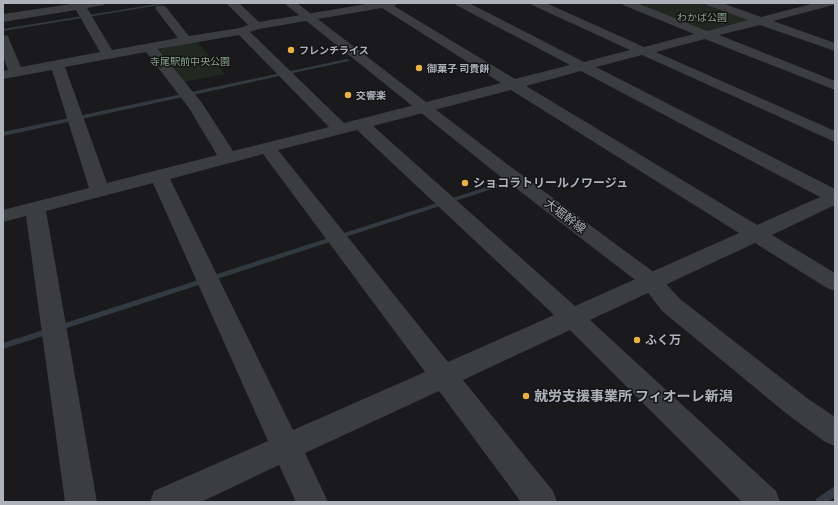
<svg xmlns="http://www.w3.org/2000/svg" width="838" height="505" viewBox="0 0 838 505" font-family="'Exo 2','Noto Sans JP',sans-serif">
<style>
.green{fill:#202821}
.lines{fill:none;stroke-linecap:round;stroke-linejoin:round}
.stream{fill:#313a40;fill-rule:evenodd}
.minor{fill:#3c3d41;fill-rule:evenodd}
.tertiary{fill:#3c3d41;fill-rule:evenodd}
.poi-dot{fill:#eab045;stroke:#151518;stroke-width:1.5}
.labels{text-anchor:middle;stroke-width:3;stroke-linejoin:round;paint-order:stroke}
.far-park-label{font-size:10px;fill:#86a587;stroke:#151518}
.far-poi-label{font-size:10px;font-weight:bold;fill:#aeb2bb;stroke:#151518;text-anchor:start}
.poi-label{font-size:12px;font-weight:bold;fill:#aeb2bb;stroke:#151518;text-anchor:start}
.street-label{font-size:12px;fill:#aeb2bb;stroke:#151518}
.near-poi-label{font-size:14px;font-weight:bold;fill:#aeb2bb;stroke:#151518;text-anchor:start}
</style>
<rect width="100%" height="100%" fill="#1a1a1d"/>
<g class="green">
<polygon points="652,3 704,3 748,19 749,20 707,31 643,7 644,5"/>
<polygon points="196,41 225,74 183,82 160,50 165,47"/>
</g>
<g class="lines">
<g class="stream">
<polygon points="163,3 172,3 3,31 3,29"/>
<polygon points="347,59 349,60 349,61 3,136 3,132"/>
<polygon points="496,184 499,186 498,187 3,349 3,343"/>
<polygon points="835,486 835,497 828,502 815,502 816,499"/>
</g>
<path class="minor" d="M78,3h28l-2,2 -17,3 25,42 66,-12 -23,-30 2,-2h8l24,30 51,-8 8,-3 -22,-22h13l20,19 113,-19h27l-5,3 121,73 55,-14 -114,-60 -2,-2h15l115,59 46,-12 -98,-45 -2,-2h16l98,44 50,-13 -71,-29 -2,-2h16l70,28 41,-11 -41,-15 -2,-2h17l39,14 54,-14h20l-2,2 -60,16 62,22v8l-75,-26 -41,10 116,46v9l-130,-51 -49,13 179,79v11l-193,-87 -46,12 239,122v16l-63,30 63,38v18l-8,-3 -72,-45 -165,77 186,171 4,11h-38l-172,-172 -107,50 90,111 4,11h-36l-82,-111 -134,62 23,49h-32l-17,-37 -78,37h-51l4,-11 114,-50 -115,-258 -107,28 51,291h-32l-39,-286 -23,6v-12l86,-22 -37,-118 -49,9v-8l5,-1 -5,-14v-21l5,1 1,3 12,28 79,-15 -24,-42 -73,12v-8zM382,8l119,75 -157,40 -94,-91 9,-3zM239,35l90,92 -96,24 -31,-48 -44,-54zM146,52l43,56 28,47 -110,28 -42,-116zM581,71l239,126 -63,28 -231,-139zM511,90l228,143 -164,73 -202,-180zM357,130l197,185 -106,47 -170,-212zM263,154l162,218 -132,58 -123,-251z"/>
<polygon class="tertiary" points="284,3 297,3 503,161 659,276 680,299 807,398 835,417 835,446 825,442 787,414 662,311 643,286 491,169"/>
</g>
<g class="poi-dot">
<circle cx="291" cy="50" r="4"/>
<circle cx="419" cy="68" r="4"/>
<circle cx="348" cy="95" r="4"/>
<circle cx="465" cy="183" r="4"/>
<circle cx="637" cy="340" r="4"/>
<circle cx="526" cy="396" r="4"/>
</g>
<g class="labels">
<g class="far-park-label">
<text x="702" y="21">わかば公園</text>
<text x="190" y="65">寺尾駅前中央公園</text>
</g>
<g class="far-poi-label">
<text x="299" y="54">フレンチライス</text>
<text x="427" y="72">御菓子 司貴餅</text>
<text x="356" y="99">交響楽</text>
</g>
<g class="poi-label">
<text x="473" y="187">ショコラトリールノワージュ</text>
<text x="645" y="344">ふく万</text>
</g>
<g class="street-label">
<text transform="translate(565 216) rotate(37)" y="4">大堀幹線</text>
</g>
<g class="near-poi-label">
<text x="534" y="401">就労支援事業所 フィオーレ新潟</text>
</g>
</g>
<rect width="838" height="505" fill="none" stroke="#aeb2bb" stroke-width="8"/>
</svg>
